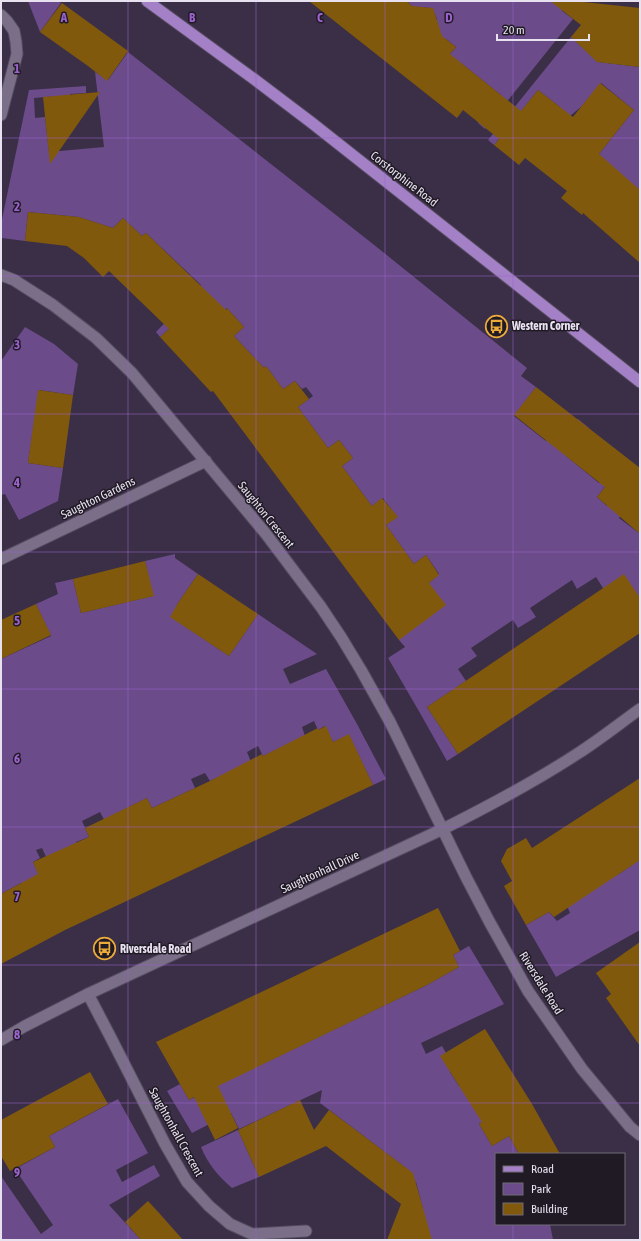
<svg xmlns="http://www.w3.org/2000/svg" width="641" height="1241" viewBox="0 0 641 1241" font-family="'Asap Condensed',sans-serif">
<style>
.green{fill:#6b4b8a}
.building{fill:#81590d}
.lines{fill:none;stroke-linecap:round;stroke-linejoin:round}
.minor-casing{stroke:#554c60;stroke-width:13}
.tertiary-casing{stroke:#554c60;stroke-width:13}
.primary-casing{stroke:#554c60;stroke-width:13}
.minor{stroke:#7b6e89;stroke-width:11}
.tertiary{stroke:#7b6e89;stroke-width:11}
.primary{stroke:#a481c7;stroke-width:11}
.grid{fill:none;stroke:#9c62ce;stroke-width:1;stroke-opacity:0.55}
.labels{text-anchor:middle;stroke-width:3;stroke-linejoin:round;paint-order:stroke}
.street-label{font-size:12px;fill:#e8e1f0;stroke:#201a25}
.poi-label{font-size:12px;font-weight:bold;fill:#e8e1f0;stroke:#201a25;text-anchor:start}
.grid-label{font-size:13px;text-anchor:middle;font-weight:bold;fill:#9c62ce;stroke:#201a25;stroke-width:3;stroke-linejoin:round;paint-order:stroke}
</style>
<rect width="100%" height="100%" fill="#3b2f47"/>
<g class="green">
<polygon points="28,1 58,1 61,3 40,32"/>
<path d="M407,1h163l-8,10 11,8 -88,110 -7,-6 23,-28 -40,-32 -4,4 -11,-8 10,-12 -10,-8 -3,4 -16,-13 10,-11c-3,-9 -6,-12 -16,-12l-9,11 -33,29 33,-41z"/>
<polygon points="571,37 598,62 640,67 640,190 592,163 634,110 601,83 581,107 551,131 546,126 560,107 538,90 494,145 488,140"/>
<polygon points="128,52 373,244 527,368 521,376 536,387 514,416 546,441 569,413 577,420 578,419 589,428 566,456 599,483 627,458 597,497 607,506 628,507 619,518 639,533 640,532 640,598 603,588 596,577 577,589 572,580 530,608 536,617 518,628 513,620 471,648 477,656 458,669 466,681 427,707 458,754 447,761 420,713 388,658 405,647 399,640 429,583 439,574 426,555 414,564 386,525 397,517 383,498 372,506 342,466 353,458 339,440 328,448 298,407 313,396 306,387 302,389 295,381 283,389 266,366 264,368 234,336 244,327 227,308 217,318 201,300 160,337 156,332 201,285 146,233 142,236 123,218 113,228 79,217 28,212 25,241 2,238 1,224 29,90 86,86 86,93 70,94 70,97 59,96 34,98 35,118 45,117 49,152 104,147 95,72 108,80"/>
<polygon points="25,327 54,344 78,364 73,395 39,390 28,463 63,468 58,501 19,520 5,494 1,495 1,361"/>
<polygon points="175,554 175,558 198,574 178,603 171,617 229,656 258,614 317,654 283,669 290,684 326,669 357,724 386,779 373,785 349,735 333,742 325,726 318,730 314,721 302,727 305,736 263,756 258,746 247,752 251,762 210,781 205,773 191,779 195,788 152,808 147,798 113,815 108,827 100,812 82,821 89,837 76,842 85,860 54,874 42,848 36,850 40,858 33,862 53,904 21,883 1,894 1,659 51,636 36,604 58,594 55,583 73,579 81,613 153,596 145,561"/>
<polygon points="640,838 640,930 556,977 526,925 549,912 557,921 570,913 560,889 619,874 632,865 627,846"/>
<polygon points="469,946 504,1004 421,1043 426,1054 442,1046 446,1053 450,1072 459,1086 469,1080 490,1117 479,1124 492,1146 509,1136 519,1154 496,1154 496,1224 550,1224 553,1240 426,1240 423,1209 416,1182 393,1188 406,1168 320,1103 322,1090 239,1129 231,1113 192,1133 167,1091 180,1084 189,1100 208,1090 425,986 459,967 453,955"/>
<polygon points="118,1099 148,1153 116,1170 122,1182 154,1165 160,1176 109,1205 141,1240 1,1240 1,1176 41,1234 53,1225 15,1169 55,1147 49,1136"/>
<path d="M238,1130l21,47 -27,11c-14,-12 -24,-24 -31,-41z"/>
</g>
<g class="building">
<polygon points="309,1 407,1 412,6 433,8 442,36 456,47 450,54 521,111 538,90 573,117 600,83 634,110 599,154 640,190 640,263 583,213 582,215 561,198 567,191 525,158 519,165 494,145 499,139 463,110 457,118"/>
<polygon points="550,1 574,1 640,8 640,67 597,62 571,37 581,25"/>
<polygon points="62,3 128,51 107,81 88,66 40,32"/>
<polygon points="100,92 50,164 43,97"/>
<polygon points="28,212 79,217 113,228 123,218 142,236 146,233 226,310 227,308 244,327 234,336 264,368 266,366 283,389 295,381 309,399 298,407 328,448 339,440 353,458 342,466 372,506 382,498 398,517 386,525 414,564 426,555 439,575 429,583 446,605 399,640 213,391 211,392 160,337 169,329 109,271 103,277 84,258 67,246 25,241"/>
<polygon points="536,387 640,468 640,534 597,497 605,487 514,415"/>
<polygon points="38,390 73,395 63,468 28,463"/>
<polygon points="145,561 154,596 81,613 73,579"/>
<polygon points="198,574 258,614 229,656 170,617 178,603"/>
<polygon points="624,574 640,598 640,633 458,754 427,707"/>
<polygon points="36,604 51,635 1,659 1,620"/>
<polygon points="326,726 333,742 349,734 373,785 65,930 1,964 1,894 38,874 33,862 89,837 85,828 147,798 152,808 210,781 262,754 263,756 318,728 318,730"/>
<polygon points="640,778 640,860 554,917 549,912 526,925 504,886 512,881 501,861 507,849 526,838 532,848"/>
<polygon points="438,908 460,951 453,955 459,967 427,985 218,1086 238,1128 215,1140 194,1097 189,1100 156,1042"/>
<polygon points="640,942 640,1046 606,998 611,994 596,973"/>
<polygon points="485,1029 532,1104 560,1154 519,1154 509,1136 492,1146 479,1124 482,1122 440,1056"/>
<polygon points="90,1072 108,1104 49,1136 55,1147 10,1171 1,1156 1,1120"/>
<polygon points="300,1100 314,1130 329,1110 413,1173 432,1240 387,1240 401,1204 326,1146 259,1177 238,1130"/>
<polygon points="148,1201 160,1214 183,1240 141,1240 125,1222"/>
</g>
<g class="lines">
<defs>
<g id="minor">
<polyline points="1,15 7,21 14,31 16,42 17,54 1,115"/>
<polyline points="1,275 14,280 53,305 96,338 132,373 266,534 321,607 341,637 361,670 390,722 466,877 489,921 528,991 582,1069 630,1127 640,1135"/>
<polyline points="1,559 206,461"/>
<polyline points="88,994 111,1038 165,1144 187,1182 209,1206 230,1224 252,1234 306,1231"/>
</g>
<path id="tertiary" d="M1,1040l24,-14 63,-32 355,-165c46,-23 91,-47 134,-75 22,-14 42,-30 63,-45"/>
<polyline id="primary" points="147,1 254,79 312,123 640,382"/>
</defs>
<use href="#minor" class="minor-casing"/>
<use href="#tertiary" class="tertiary-casing"/>
<use href="#primary" class="primary-casing"/>
<use href="#minor" class="minor"/>
<use href="#tertiary" class="tertiary"/>
<use href="#primary" class="primary"/>
</g>
<path class="grid" d="M128,1v1239M256,1v1239M385,1v1239M513,1v1153M1,138h639M1,276h639M1,414h639M1,552h639M1,689h639M1,827h639M1,965h639M1,1103h639M513,1224v16"/>
<defs>
<symbol id="bus-ring" viewBox="-11 -11 22 22"><circle r="9.5" fill="#201a25" stroke="#ebaa39" stroke-width="1.5"/><path d="M-5-6H5V4H4V6H2V4H-2V6H-4V4H-5ZM-3.5-4V0h7V-4ZM-3.5 1.2v1.5H-2V1.2ZM2 1.2v1.5H3.5V1.2Z" fill="#ebaa39"/></symbol>
</defs>
<g fill-rule="evenodd">
<use href="#bus-ring" x="484" y="314" width="25" height="25"/>
<use href="#bus-ring" x="92" y="936" width="25" height="25"/>
</g>
<g class="labels">
<g class="street-label">
<text transform="translate(404 179) rotate(38)" y="4">Corstorphine Road</text>
<text transform="translate(98 498) rotate(-26)" y="4">Saughton Gardens</text>
<text transform="translate(266 515) rotate(51)" y="4">Saughton Crescent</text>
<text transform="translate(320 872) rotate(-25)" y="4">Saughtonhall Drive</text>
<text transform="translate(541 983) rotate(58)" y="4">Riversdale Road</text>
<text transform="translate(176 1132) rotate(61)" y="4">Saughtonhall Crescent</text>
</g>
<g class="poi-label">
<text x="512" y="330">Western Corner</text>
<text x="120" y="953">Riversdale Road</text>
</g>
</g>
<g class="grid-label">
<text x="64" y="22">A</text>
<text x="192" y="22">B</text>
<text x="320" y="22">C</text>
<text x="449" y="22">D</text>
<text x="17" y="73">1</text>
<text x="17" y="211">2</text>
<text x="17" y="349">3</text>
<text x="17" y="487">4</text>
<text x="17" y="625">5</text>
<text x="17" y="763">6</text>
<text x="17" y="901">7</text>
<text x="17" y="1039">8</text>
<text x="17" y="1177">9</text>
</g>
<rect width="641" height="1241" fill="none" stroke="#e8e1f0" stroke-width="4"/>
<rect x="495" y="1153" width="130" height="72" fill="#201a25" stroke="#706a76"/>
<rect x="503" y="1166" width="20" height="6" fill="#a481c7" stroke="#706a76"/>
<text x="531" y="1173" font-size="12" fill="#e8e1f0">Road</text>
<rect x="503" y="1183" width="20" height="12" fill="#6b4b8a" stroke="#706a76"/>
<text x="531" y="1193" font-size="12" fill="#e8e1f0">Park</text>
<rect x="503" y="1203" width="20" height="12" fill="#81590d" stroke="#706a76"/>
<text x="531" y="1213" font-size="12" fill="#e8e1f0">Building</text>
<path d="M497 34v6h92v-6" fill="none" stroke="#e8e1f0" stroke-width="2"/>
<text x="503" y="34" font-size="12" fill="#e8e1f0" stroke="#201a25" stroke-width="3" paint-order="stroke">20 m</text>
</svg>
